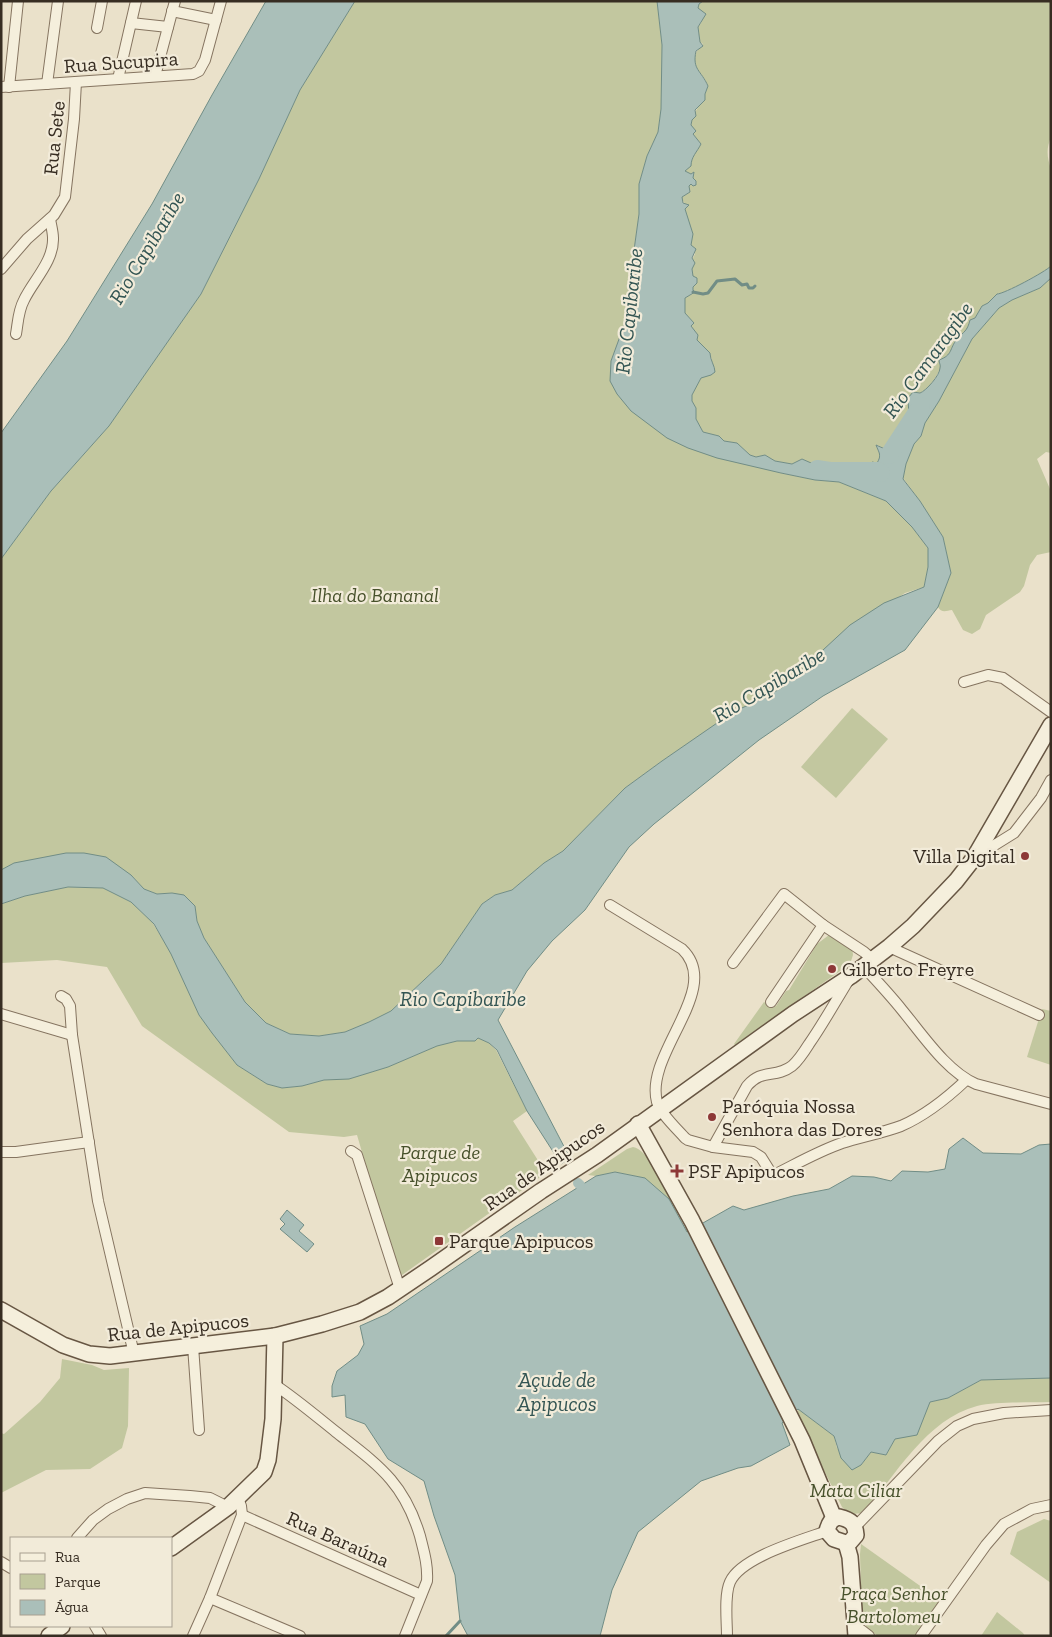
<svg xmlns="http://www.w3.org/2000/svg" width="1052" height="1637" viewBox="0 0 1052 1637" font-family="'Zilla Slab',serif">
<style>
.green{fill:#c2c79f}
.water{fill:#aabfb9;stroke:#718d86}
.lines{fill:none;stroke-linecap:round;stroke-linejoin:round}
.stream{stroke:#718d86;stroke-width:3}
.canal{stroke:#aabfb9;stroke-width:10}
.river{stroke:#aabfb9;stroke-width:18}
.street-casing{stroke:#857460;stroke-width:12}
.secondary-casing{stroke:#675643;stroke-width:18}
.street{stroke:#f5efdc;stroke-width:10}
.secondary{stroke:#f5efdc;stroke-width:15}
.poi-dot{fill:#8d3837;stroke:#f2ebd9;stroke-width:2}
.labels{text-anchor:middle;stroke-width:4.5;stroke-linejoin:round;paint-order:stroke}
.street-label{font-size:20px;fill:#372d22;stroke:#f2ebd9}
.park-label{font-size:20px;font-style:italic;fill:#47512b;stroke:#f2ebd9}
.poi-label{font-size:20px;fill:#372d22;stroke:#f2ebd9;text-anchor:start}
.water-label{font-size:21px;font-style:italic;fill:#335553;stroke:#f2ebd9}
</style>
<rect width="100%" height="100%" fill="#eae1ca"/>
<g class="green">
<polygon points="355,1 657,1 662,45 661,109 658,132 647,156 639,184 639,214 631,272 626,320 611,361 631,411 781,473 815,480 839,482 886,501 912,527 928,548 928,567 924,587 905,593 823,650 783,687 764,698 733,713 662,761 625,788 563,851 544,863 512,890 495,895 482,904 441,964 391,1011 369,1022 345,1032 319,1036 290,1034 266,1023 245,1002 204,938 197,921 195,906 172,893 157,894 144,889 131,875 14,863 1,870 1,559 51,491 109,426 201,294 259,179 300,90"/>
<path d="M703,1h348v136c-5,12 -4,20 0,32v97c-6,6 -47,28 -54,28l-9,9 -6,3 -7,12 -5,2 -4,12 -11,10 -3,9 -13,12 2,4c-4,9 -12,22 -21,26l-4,-1 -8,11 1,14 -2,5 1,6 -2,6 -6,2 -15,13 -8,-4c1,10 7,8 0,18l-5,-1c-6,9 -18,11 -28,12l-4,-5 1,-4c-16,7 -24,1 -39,-6l-10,5 -17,-3 -10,-6 -9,2 -6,-2 -13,-12 -13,-2 -5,-5 -16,-4 -7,-13v-11l-4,-7v-6l9,-17 5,-3 7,-9 -3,-13 -13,-13 -6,-14 3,-3 -9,-10v-15l10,-6 -2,-2c0,-10 -4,-28 2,-36l-4,-9 -1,-17 -5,-19 2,-3 -5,-6v-3l8,-5 -1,-6 4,-7v-6l-2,1 -6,-3 8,-13 2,-7 6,-7 -8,-10 2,-3 -4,-6c2,-11 6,-18 14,-25v-6l3,-8c-7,-17 -25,-22 -5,-42l-3,-2 -2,-15 3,-4 2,-5 -5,-10 1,-4z"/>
<path d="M1051,278v175l-5,-1 -9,7 13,30 1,63 -14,3 -7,10 -6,21 -4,6 -34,23 -6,14 -8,5 -9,-4 -11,-20c-6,1 -11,3 -14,-3l13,-34 -8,-36 -23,-36 -17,-23 3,-14 8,-20 7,-8 4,-13 14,-22 33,-62 27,-31 13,-8 28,-12z"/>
<polygon points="852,708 888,739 836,798 801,767"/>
<polygon points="68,887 103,888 131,902 152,922 170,951 199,1015 237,1065 267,1084 282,1088 302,1086 324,1080 352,1078 388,1067 437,1046 457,1041 475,1041 478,1038 489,1043 496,1050 527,1111 513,1121 546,1173 402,1275 397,1272 357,1135 344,1137 289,1132 142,1026 107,967 57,960 1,963 1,904 25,896"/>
<polygon points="829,935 831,935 852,947 853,955 850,964 735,1045 734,1044 764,1002 771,1007 776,1006 786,991 789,990 817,944"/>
<polygon points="1042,1009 1051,1011 1051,1065 1027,1057"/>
<path d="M633,1147c15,3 28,33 36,46v6l-25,-21 -29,-6 -19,4 -8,-1 39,-26z"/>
<polygon points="62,1359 92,1365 104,1370 129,1368 128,1426 122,1448 90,1469 46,1470 1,1493 1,1433 4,1434 40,1402 60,1378"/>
<path d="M1051,1378v24c-21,1 -55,-1 -74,4 -50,13 -82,69 -113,107l-12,1 -5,-2 -5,-5 -44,-90v-8l36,27 3,12 24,17 10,-13 15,3 9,-16 28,-23 7,-14 18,-4 33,-18z"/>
<polygon points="1044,1519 1051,1521 1051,1583 1010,1554 1017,1532"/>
<polygon points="861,1544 940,1600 915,1636 878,1636 867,1628 862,1619 860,1554"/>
<polygon points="997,1612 1023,1633 1025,1636 981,1636"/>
</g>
<g class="water">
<polygon points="266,1 355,1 300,90 259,179 201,294 109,426 51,491 1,559 1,433 67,341 152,204 212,95"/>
<path d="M657,1h46l-4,3 -1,4 8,6 -8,13 2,15 3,4 -7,5c-4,19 5,19 12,35l-3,8v6l-10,10 1,6 -4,4 -1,5 5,6 -3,3 8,10c-4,8 -10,13 -10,22l-6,5 6,3 3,-2 -1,6 3,3v4l-3,1 -2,-2 -2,2 1,6 -8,5 1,6 6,2 -4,4 8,25 -2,11 5,4 -4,9 3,5 -3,6 1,7 4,2v5l-4,4v3l2,2 -10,6v15l9,10 -3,3 7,9 -1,5 13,13c0,7 5,13 5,19l-4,3 -10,3 -9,17v6l4,7v11l7,13 16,4 5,5 13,2 13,12 6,2 9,-2 10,6 17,3 10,-5 16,7 12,3 6,-4h5l-1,4 4,5h4l5,-5 2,1 1,3 7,-3 3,-4h4l2,-4 5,1c5,-8 2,-10 -1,-18l9,4 15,-13 6,-2 2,-6 -1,-6 2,-5 -1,-19 5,-6 7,1c6,-2 20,-18 20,-25 1,-3 -1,-5 -1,-8 14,-5 10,-11 18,-21 7,-8 10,-7 13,-19l5,-2 7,-12 6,-3 9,-9c7,0 48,-22 54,-28v12l-11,10 -28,12 -13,8 -27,31 -33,62 -14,22 -4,13 -7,8 -8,20 -3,15 17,22 23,36 8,36 -13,34 -33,43 -82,46 -64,44 -105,84 -25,23 -44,63 -33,31 -25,30 -29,49 72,138 -9,6 -34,-53 -30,-61 -8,-7 -11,-5 -3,3h-18l-20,5 -49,21 -39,12 -25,1 -22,6 -20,2 -15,-4 -30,-19 -25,-32 -13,-18 -28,-61 -17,-30 -23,-22 -28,-14 -35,-1 -43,9 -24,8v-34l13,-7 52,-10h18l22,4 25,18 13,14 13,5 15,-1 12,2 11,11 2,15 7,17 41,64 21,21 24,11 29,2 26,-4 24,-10 22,-11 50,-47 41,-60 13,-9 17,-5 32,-27 19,-12 62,-63 37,-27 71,-49 31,-14 19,-11 67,-62 34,-22 40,-16 4,-20v-19l-16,-21 -26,-26 -47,-19 -24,-2 -34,-7 -64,-15 -29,-10 -21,-10 -36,-27 -14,-17 -7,-13 1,-20 15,-41 5,-48 8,-58v-30l8,-28 11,-24 3,-23 1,-64z"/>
<polygon points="963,1138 983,1153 1021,1154 1039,1145 1051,1144 1051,1378 981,1380 948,1398 930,1402 917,1435 895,1439 886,1455 871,1452 861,1465 852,1470 841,1458 834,1436 798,1409 782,1423 790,1445 751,1466 738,1468 701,1481 638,1532 612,1590 600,1636 468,1636 460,1621 455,1575 434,1516 424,1481 388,1459 365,1424 346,1417 345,1395 332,1397 332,1386 337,1371 358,1355 364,1344 360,1326 387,1314 515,1227 596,1176 615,1172 645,1178 669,1199 687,1232 733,1206 744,1210 793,1196 829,1189 852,1176 874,1177 891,1181 902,1171 928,1172 945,1169 949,1149"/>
<polygon points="287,1210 304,1225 299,1231 314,1244 307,1252 280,1229 285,1224 280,1219"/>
</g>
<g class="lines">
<g class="stream">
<polyline points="693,292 703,294 708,293 717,281 735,279 742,285 747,284 749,288 753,288 755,286"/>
<polyline points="446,1636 460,1621"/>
</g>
<polyline class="canal" points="578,1183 580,1185"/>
<g class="river">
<polyline points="889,455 921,406"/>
<polyline points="817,469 830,471 878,471 881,473"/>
</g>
<defs>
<g id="street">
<polyline points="172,11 216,20"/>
<polyline points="131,23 168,27"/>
<polyline points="97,28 102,1"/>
<polyline points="155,76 175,1"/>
<polyline points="118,79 136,1"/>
<polyline points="47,84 58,1"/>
<polyline points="1,87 193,74 199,71 205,60 221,1"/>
<polyline points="9,87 18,1"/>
<polyline points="1,269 27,239 54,215 65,197 74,119 76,82"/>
<path d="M16,334c2,-11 2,-23 8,-34 9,-19 30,-39 29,-62 0,-6 -2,-13 -3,-19"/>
<polyline points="964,682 988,675 1003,678 1051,712"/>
<polyline points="977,856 1014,833 1041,798 1051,780"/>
<path d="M610,905l72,44c42,40 -38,104 -25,153 3,11 20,27 28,36l3,2 25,7 40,5 8,5 10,16 5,1c22,-11 43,-23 66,-31 19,-6 40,-10 59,-17 25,-11 45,-27 65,-46"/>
<polyline points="889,947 1039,1015"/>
<polyline points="733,963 784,894 823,925 864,952 872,959"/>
<path d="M863,966c13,14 27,29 39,44 20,24 45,62 74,74l75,20"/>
<polyline points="61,996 66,999 70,1006 72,1035 98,1201 134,1354"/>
<polyline points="771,1002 823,925"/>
<polyline points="1,1014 72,1035"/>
<path d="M713,1147l34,-61c15,-18 28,-7 45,-20 7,-6 12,-14 17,-22 14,-20 26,-42 39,-63"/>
<polyline points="351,1151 357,1155 400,1289"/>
<polyline points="1,1152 16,1152 89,1142"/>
<polyline points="193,1346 199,1430"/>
<path d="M275,1385c21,14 41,31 61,47 42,33 68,50 84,104 4,16 8,29 7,45l-22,55"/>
<polyline points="242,1515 421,1595"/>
<polyline points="855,1527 938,1441 957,1426 973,1419 1004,1413 1051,1410"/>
<polyline points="77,1538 93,1520 108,1509 127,1499 145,1493 190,1496 210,1498 228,1507"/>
<polyline points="1,1562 11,1568"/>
<polyline points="210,1598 300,1636"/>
<polyline points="95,1626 101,1636"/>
<polyline points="856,1626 869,1636"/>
<polyline points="193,1636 210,1598 242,1515 241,1506 238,1498"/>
<path d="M727,1636c0,-15 -3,-41 3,-54 11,-25 72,-42 97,-51"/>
<polyline points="921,1636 986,1545 1004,1524 1032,1509 1051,1505"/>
</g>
<g id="secondary">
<polyline points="638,1124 692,1221 802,1440 834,1518"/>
<polyline points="1,1310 63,1345 89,1354 110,1356 275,1336 322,1324 360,1312 388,1297 431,1268 541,1191 597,1155 793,1014 851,976 889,947 913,926 956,881 974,858 1051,725"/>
<path d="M839,1517c12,3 16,6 17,18l-6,7 -4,1 -12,-4 -7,-8c2,-8 4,-12 12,-14z"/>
<polyline points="846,1543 850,1557 856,1636"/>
<polyline points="171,1548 228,1507 264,1472 268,1460 273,1419 275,1336"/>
<polyline points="49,1636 62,1626"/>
</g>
</defs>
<use href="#street" class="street-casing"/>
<use href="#secondary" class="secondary-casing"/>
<use href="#street" class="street"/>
<use href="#secondary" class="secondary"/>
</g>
<g class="poi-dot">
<circle cx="1025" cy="856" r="5"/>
<circle cx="832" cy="969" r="5"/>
<circle cx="712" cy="1117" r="5"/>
<path d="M674.5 1163.5h5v5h5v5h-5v5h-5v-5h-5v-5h5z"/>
<rect x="434" y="1236" width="10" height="10" rx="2.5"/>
</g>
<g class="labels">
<g class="street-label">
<text transform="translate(121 62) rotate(-4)" y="7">Rua Sucupira</text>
<text transform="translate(54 138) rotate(-84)" y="7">Rua Sete</text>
<text transform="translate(544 1165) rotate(-35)" y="7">Rua de Apipucos</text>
<text transform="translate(178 1327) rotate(-6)" y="7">Rua de Apipucos</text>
<text transform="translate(338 1539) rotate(24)" y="7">Rua Baraúna</text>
</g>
<g class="park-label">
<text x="375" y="602">Ilha do Bananal</text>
<text x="440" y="1159">Parque de<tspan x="440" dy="23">Apipucos</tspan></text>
<text x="856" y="1497">Mata Ciliar</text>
<text x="894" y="1600">Praça Senhor<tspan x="894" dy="23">Bartolomeu</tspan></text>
</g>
<g class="poi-label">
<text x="1015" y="863" text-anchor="end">Villa Digital</text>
<text x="842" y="976">Gilberto Freyre</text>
<text x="722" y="1113">Paróquia Nossa<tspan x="722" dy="23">Senhora das Dores</tspan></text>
<text x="688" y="1178">PSF Apipucos</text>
<text x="449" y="1248">Parque Apipucos</text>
</g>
<g class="water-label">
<text transform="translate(147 248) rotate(-59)" y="7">Rio Capibaribe</text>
<text transform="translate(629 311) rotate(-84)" y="7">Rio Capibaribe</text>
<text transform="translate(928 360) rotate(-54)" y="7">Rio Camaragibe</text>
<text transform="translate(769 685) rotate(-31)" y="7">Rio Capibaribe</text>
<text x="463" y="1006">Rio Capibaribe</text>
<text x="557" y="1387">Açude de<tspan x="557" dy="24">Apipucos</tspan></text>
</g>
</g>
<rect width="1052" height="1637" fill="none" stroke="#372d22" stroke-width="5"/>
<rect x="10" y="1537" width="162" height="90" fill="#f2ebd9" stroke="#a79f90"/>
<rect x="20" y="1553" width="25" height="8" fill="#f5efdc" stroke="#a79f90"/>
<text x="55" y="1562" font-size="15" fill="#372d22">Rua</text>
<rect x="20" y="1574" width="25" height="15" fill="#c2c79f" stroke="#a79f90"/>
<text x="55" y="1587" font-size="15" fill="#372d22">Parque</text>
<rect x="20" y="1600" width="25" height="15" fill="#aabfb9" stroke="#a79f90"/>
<text x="55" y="1612" font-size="15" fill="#372d22">Água</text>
</svg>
